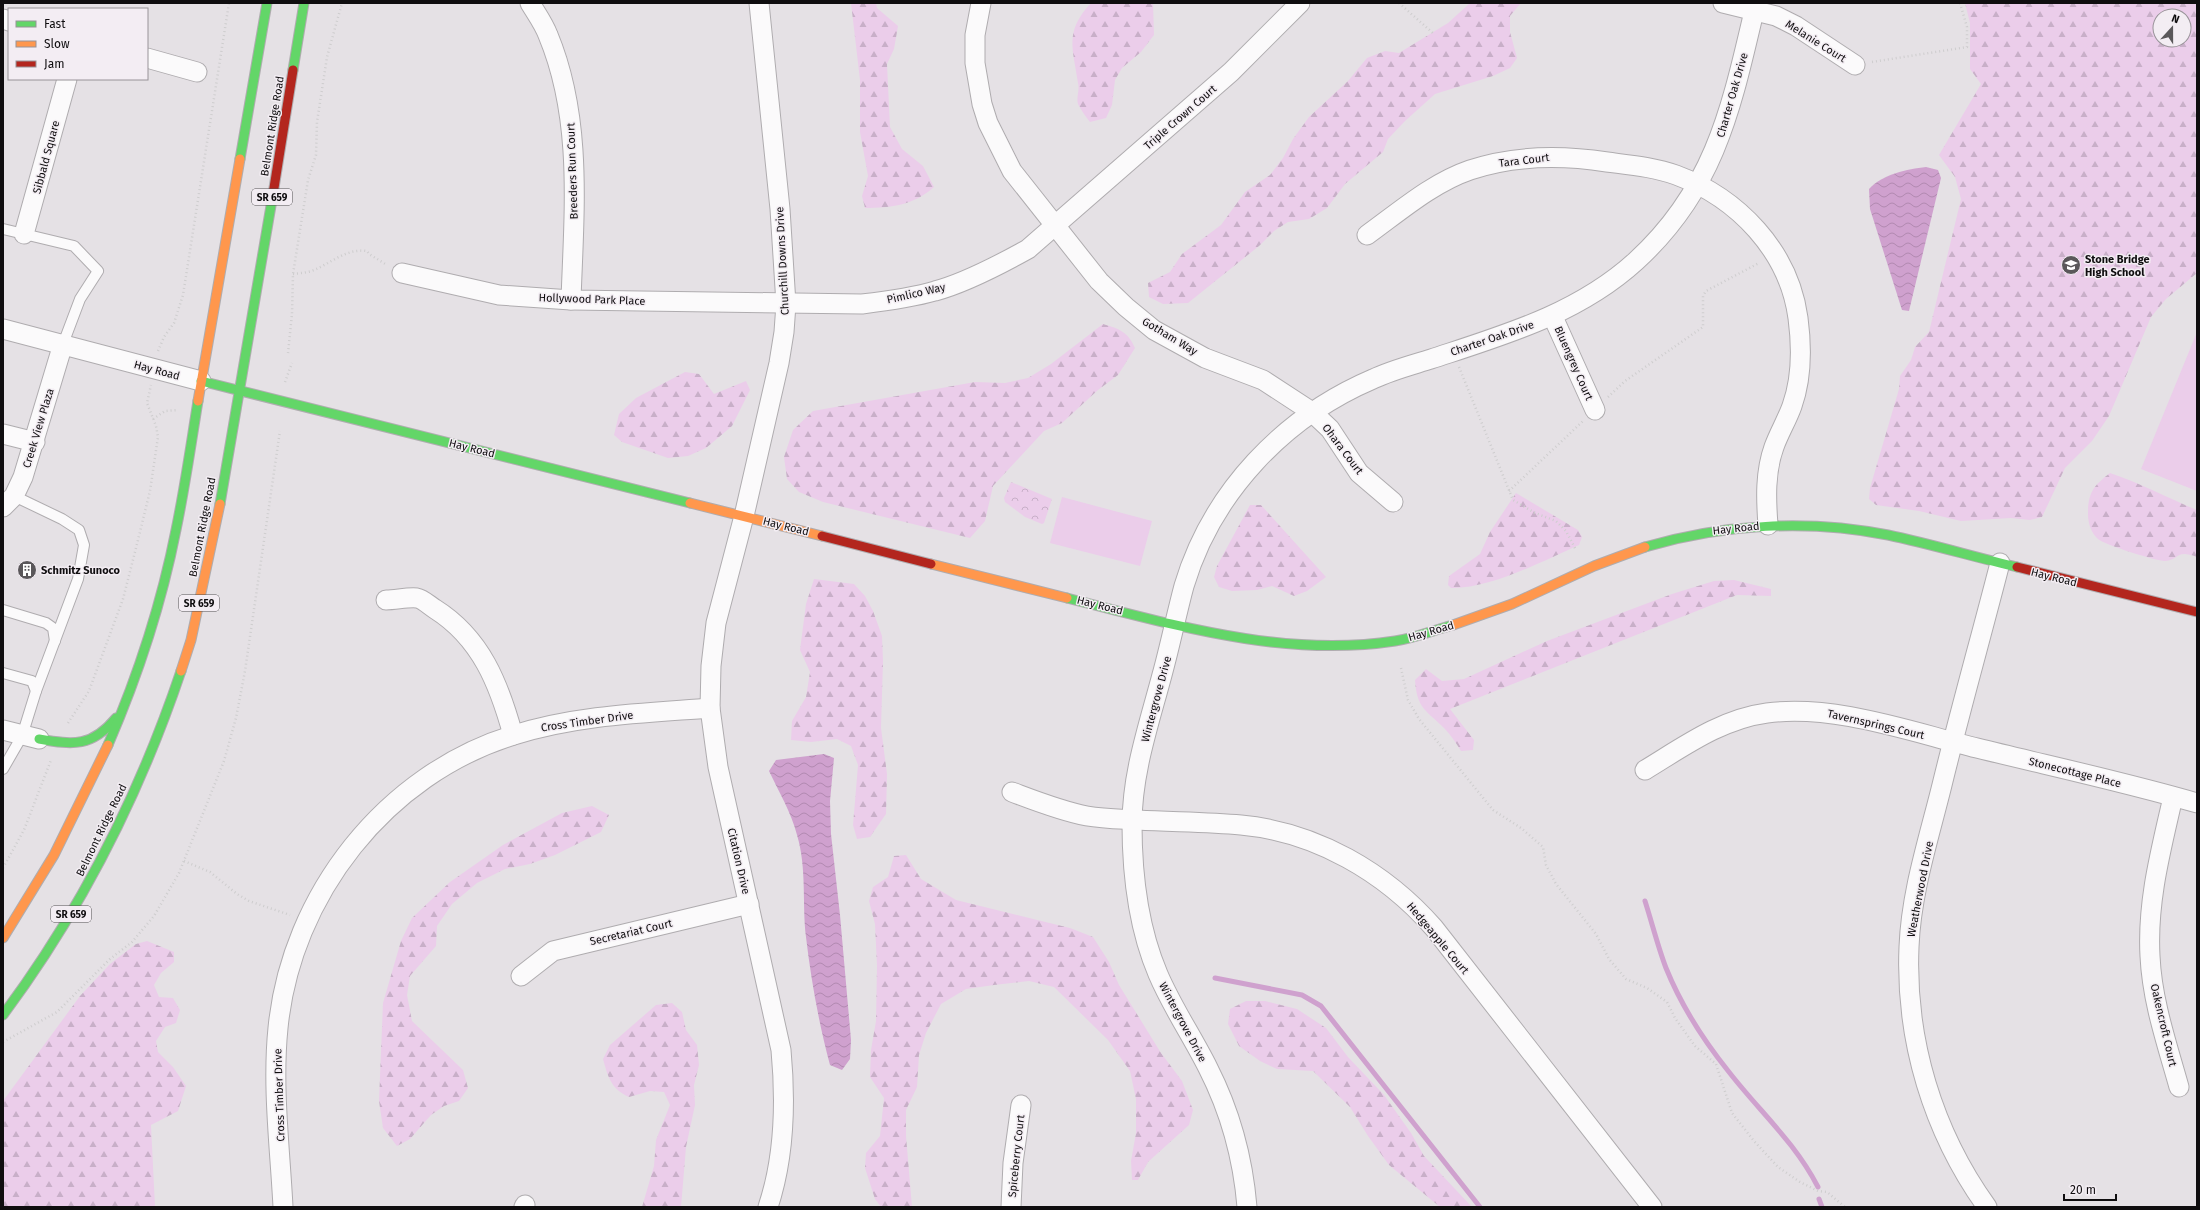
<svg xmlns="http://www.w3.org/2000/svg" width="2200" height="1210" viewBox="0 0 2200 1210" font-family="'Fira Sans',sans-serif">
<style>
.forest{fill:url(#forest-firs);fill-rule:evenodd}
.park{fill:url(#park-crowns)}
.pitch{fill:#ebcdea}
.water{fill:url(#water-waves)}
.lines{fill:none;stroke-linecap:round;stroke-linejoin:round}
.stream{stroke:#cfa1ce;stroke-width:5}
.lane-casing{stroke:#afacaf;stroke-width:12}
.street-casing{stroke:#afacaf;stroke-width:21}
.fast-casing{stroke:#afacaf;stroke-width:11}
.slow-casing{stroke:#afacaf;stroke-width:11}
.jam-casing{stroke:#afacaf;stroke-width:11}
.path{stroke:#cecdce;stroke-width:2.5;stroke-dasharray:1 3;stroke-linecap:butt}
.lane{stroke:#fbfafb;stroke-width:10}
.street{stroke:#fbfafb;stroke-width:19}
.fast{stroke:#63d668;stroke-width:9}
.slow{stroke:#ff974d;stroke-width:9}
.jam{stroke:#b3261e;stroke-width:9}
.labels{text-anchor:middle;stroke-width:3;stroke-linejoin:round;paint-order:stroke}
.shield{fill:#f3edf3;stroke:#535053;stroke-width:1}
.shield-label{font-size:10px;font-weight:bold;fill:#0f0d0f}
.street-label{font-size:11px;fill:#0f0d0f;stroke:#f3edf3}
.poi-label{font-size:11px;font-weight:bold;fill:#0f0d0f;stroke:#f3edf3;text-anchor:start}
</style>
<defs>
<pattern id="forest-firs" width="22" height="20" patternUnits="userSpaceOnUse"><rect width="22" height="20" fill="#ebcdea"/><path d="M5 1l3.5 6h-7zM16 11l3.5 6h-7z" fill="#c8afc8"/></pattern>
<pattern id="park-crowns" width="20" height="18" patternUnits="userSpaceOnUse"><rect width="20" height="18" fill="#ebcdea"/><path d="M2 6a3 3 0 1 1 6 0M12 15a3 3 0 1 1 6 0" fill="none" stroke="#c8afc8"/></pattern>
<pattern id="water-waves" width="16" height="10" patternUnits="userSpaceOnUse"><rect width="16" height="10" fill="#cfa1ce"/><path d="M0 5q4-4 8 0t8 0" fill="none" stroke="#b189b0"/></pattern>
</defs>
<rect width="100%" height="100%" fill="#e5e1e5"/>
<g class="forest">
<path d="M851,3h25l1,5 21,18 -4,23 -7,15 3,63 12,22 21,17 11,21c-20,18 -42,21 -69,21l-3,-12 6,-20 -8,-44v-52z"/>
<path d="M1091,3h62l1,32 -13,17 -19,16 -7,12 -3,25 -6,13 -16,4c-4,-5 -9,-12 -12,-18 -2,-6 2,-15 0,-21 -5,-35 -14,-51 13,-80z"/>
<polygon points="1470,3 1521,3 1510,16 1510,32 1517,58 1510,68 1493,76 1435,94 1405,121 1388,139 1383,152 1345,184 1327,208 1309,219 1288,222 1274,231 1259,246 1188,303 1163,304 1149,297 1148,283 1170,272 1182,254 1221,225 1245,192 1270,175 1283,158 1293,139 1309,117 1348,81 1367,58 1385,51 1399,53 1448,23"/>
<path d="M1965,3h232v270l-31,26 -15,18 -42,99 -17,25 -27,27 -23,49 -12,3 -19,-2 -50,3 -42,-10 -43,-6 -7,-6 1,-11 29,-99 1,-13 11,-16 4,-13 14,-15 32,-133 -6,-22 -16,-22 42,-71 -11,-15v-46zM2160,16h24v24h-24z"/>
<path d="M1103,324c17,5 25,8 32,24l-17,27 -20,15 -36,33 -18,8 -51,55 -8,35 -15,17 -147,-36 -24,-10 -12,-13 -3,-22 9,-27 20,-19 162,-29 30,1 23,-5 23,-14z"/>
<polygon points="685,372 699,374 714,394 746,381 750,390 732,426 706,448 688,456 668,458 622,442 614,435 619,414 636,398"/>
<path d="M2110,473c30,10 58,25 87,37v47c-22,-8 -17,3 -32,4 -9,0 -60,-16 -67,-22 -7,-6 -10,-16 -10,-25 0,-21 5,-28 22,-41z"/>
<path d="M1516,493l62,37 4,7 -3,8c-36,16 -89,44 -128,43l-3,-3 1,-9 31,-22 10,-22z"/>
<polygon points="1250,505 1261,505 1326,577 1307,591 1294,596 1272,586 1257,590 1232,591 1219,587 1214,577 1217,566"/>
<polygon points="814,579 854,584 865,596 873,611 882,636 883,661 881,728 887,774 886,814 870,837 857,839 853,825 858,765 851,746 837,739 811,742 791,740 792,721 806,697 810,672 800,650 806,604"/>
<path d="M1734,580l37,9v7l-34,-1 -287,114 24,31 -1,10 -12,1c-5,-8 -10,-16 -17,-23 -18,-18 -27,-19 -29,-48l11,-11 16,12 22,-2 83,-38 125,-47 42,-13z"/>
<polygon points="592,806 609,815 601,832 555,855 530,864 505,869 477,883 452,904 437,926 436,946 410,976 407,995 412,1021 463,1070 468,1088 459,1101 444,1106 431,1115 410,1139 397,1146 383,1128 379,1101 383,1003 401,941 412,918 450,882 503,845 562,813"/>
<polygon points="906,855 921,879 956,900 1070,928 1093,937 1109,962 1119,985 1161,1053 1182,1081 1193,1110 1189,1125 1148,1162 1138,1180 1132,1180 1131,1161 1136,1133 1136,1099 1130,1071 1108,1040 1054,987 1029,981 994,985 966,989 941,1004 926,1033 919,1055 917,1087 906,1110 906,1136 912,1207 881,1207 875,1199 865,1168 866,1153 880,1136 884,1098 870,1077 871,1050 876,1021 877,966 875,924 869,901 873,887 888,877 894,856"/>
<polygon points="147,941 174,952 174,962 161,973 154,985 159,997 173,998 180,1010 176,1023 165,1027 156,1041 158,1052 173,1067 186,1086 178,1111 151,1125 155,1207 3,1207 3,1101 80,996 110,964 136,944"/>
<polygon points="1246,1001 1265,1001 1297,1009 1326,1028 1348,1057 1384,1095 1411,1133 1424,1156 1472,1207 1440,1207 1389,1165 1368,1136 1350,1107 1313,1071 1277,1069 1260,1061 1239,1046 1228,1024 1230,1009"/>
<path d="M672,1003l10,9 4,18 11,15 2,20 -5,20 1,20 -9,42 -5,60h-39l12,-41 2,-26 14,-35 -6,-13 -14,-1 -21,6c-18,-8 -21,-20 -26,-38l7,-14 46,-40z"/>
</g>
<polygon class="park" points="1011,482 1052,499 1044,523 1042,524 1025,517 1005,502 1004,498"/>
<g class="pitch">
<polygon points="2197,332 2197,491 2141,469"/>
<polygon points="1062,497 1152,521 1140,566 1050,543"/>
</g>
<g class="water">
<path d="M1926,167l12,3 3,8 -32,133 -7,-1 -32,-101 -1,-20c14,-15 38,-20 57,-22z"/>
<path d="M824,754l10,4 -4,43 1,33 9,81 11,125 -1,19 -8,11 -12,-5c-11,-41 -19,-85 -24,-128 -4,-33 1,-69 -9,-102 -6,-23 -18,-43 -28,-64l7,-11z"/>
</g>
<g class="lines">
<g class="stream">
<path d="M1645,901c7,22 13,46 21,67 15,37 38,73 63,104 31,40 65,69 89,115"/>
<polyline points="1215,978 1302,995 1321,1006 1480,1207"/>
<polyline points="1819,1199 1822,1207"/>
</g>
<defs>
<g id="lane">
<polyline points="3,229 74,246 98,271 80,299 63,344"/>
<polyline points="3,610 46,623 53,628 55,641"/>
<polyline points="3,673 32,681 36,691"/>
<polyline points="3,769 22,736 36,691 78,579 84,545 79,530 62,519 14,496"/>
</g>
<g id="street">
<path d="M530,3c6,10 14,21 18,32 35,84 26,176 23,265"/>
<path d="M759,3l21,206 6,95 -2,28 -5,31 -35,153 -28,107 -5,43 -1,42 8,59 63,283c5,53 4,106 -13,157"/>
<polyline points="981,3 975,35 975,63 982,104 988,123 1012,171 1099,281 1126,307 1154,330 1205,358 1263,380 1312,412 1330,429 1359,473 1393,502"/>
<polyline points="1723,3 1776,16 1796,26 1855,65"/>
<polyline points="3,19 9,21"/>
<polyline points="147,58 197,72"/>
<polyline points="24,234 67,79"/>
<path d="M1367,235c32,-23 65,-52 103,-65 45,-15 91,-15 137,-8 23,3 47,5 69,13 62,23 113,76 122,143 4,30 4,60 -6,88 -5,14 -13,27 -18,41 -9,25 -8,52 -6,78"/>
<path d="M402,273l97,22 72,5 291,4c25,-3 49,-6 73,-13 30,-8 66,-27 93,-42l203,-177 69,-69"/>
<polyline points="1553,317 1595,410"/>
<polyline points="3,329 201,381"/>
<polyline points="3,434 35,442"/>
<polyline points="3,507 14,496 23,477 63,344"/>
<path d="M386,600c10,0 21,-3 31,-2 6,1 13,8 18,11 46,29 64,75 78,126"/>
<polyline points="3,730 39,739"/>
<path d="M1645,770c38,-23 76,-51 122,-57 68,-9 144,19 210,35 73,18 148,34 220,55"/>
<path d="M1012,792c24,9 49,19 75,24 17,3 34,3 51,4 34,2 69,2 103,5 75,7 144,47 193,103l218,279"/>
<path d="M2173,797c-12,53 -26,104 -23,159 2,45 17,88 29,131"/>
<polyline points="521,976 553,951 749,904"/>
<path d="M283,1207c-3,-59 -11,-120 -5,-179 13,-133 108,-254 236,-293 63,-20 131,-22 196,-27"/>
<polyline points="524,1207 525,1205"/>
<polyline points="1011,1207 1013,1163 1021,1105"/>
<path d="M1247,1207c-4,-48 -17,-96 -39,-139 -16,-32 -36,-61 -50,-94 -20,-47 -26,-99 -26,-150 0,-51 17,-100 30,-149 8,-29 14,-59 22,-89 28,-94 100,-169 189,-207 19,-9 39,-14 58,-20 73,-24 147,-45 205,-98 81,-74 96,-157 120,-258"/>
<path d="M1987,1207c-54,-75 -82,-167 -78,-260 2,-55 20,-109 33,-162 18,-74 39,-148 58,-222"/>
</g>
<g id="fast">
<polyline points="293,70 304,3"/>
<polyline points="240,159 267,3"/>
<polyline points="201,381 690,503"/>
<polyline points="220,504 273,194"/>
<path d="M1645,547c78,-23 163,-28 243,-12 43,9 86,22 129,32"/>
<path d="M1067,598c107,27 217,60 328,43 20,-3 39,-11 58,-16"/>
<path d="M39,739c35,6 53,8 77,-21"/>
<path d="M108,745c29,-67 54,-144 68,-215 9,-43 15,-86 22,-129"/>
<path d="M3,1015c79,-106 136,-219 178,-344"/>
</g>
<g id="slow">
<polyline points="198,401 240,159"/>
<polyline points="690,503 822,536"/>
<polyline points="931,564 1067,598"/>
<polyline points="1453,625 1512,604 1594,566 1645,547"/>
<polyline points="181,671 191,640 220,504"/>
<polyline points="3,938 54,855 108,745"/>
</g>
<g id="jam">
<polyline points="273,194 293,70"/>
<polyline points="822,536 931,564"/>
<polyline points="2017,567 2197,612"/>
</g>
</defs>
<use href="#lane" class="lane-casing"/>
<use href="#street" class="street-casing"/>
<use href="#fast" class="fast-casing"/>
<use href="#slow" class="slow-casing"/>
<use href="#jam" class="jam-casing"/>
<g class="path">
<polyline points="1399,3 1434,34"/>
<polyline points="1872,62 1967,47 1967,27 1960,3"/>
<path d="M293,274c7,-1 14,-1 21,-4 17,-7 33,-22 53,-19l2,3 18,11"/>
<polyline points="158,351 164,337 174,323 183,295 229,3"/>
<polyline points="288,353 292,314 293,274 308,180 316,155 317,122 327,57 342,3"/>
<polyline points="1459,367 1513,500 1535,513 1556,521 1566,531 1576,550"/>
<polyline points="285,382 292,363"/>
<polyline points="1608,397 1625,381 1703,327 1703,296 1706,291 1759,263"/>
<polyline points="153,419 165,411 178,410"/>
<polyline points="1509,491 1583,421"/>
<polyline points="1401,668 1408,700 1419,719 1493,810 1521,828 1543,847 1546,865 1556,884 1596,934 1609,959 1626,979 1647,988 1667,1002 1675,1018 1695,1046 1716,1064 1732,1113 1754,1141 1778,1167 1800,1182 1818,1191 1827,1192 1845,1207"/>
<polyline points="68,723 89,691 123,599 136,548 150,491 158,437 156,426 147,403 151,385"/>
<polyline points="184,861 210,872 237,894 249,901 290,915"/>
<polyline points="3,868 24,830 51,760"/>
<polyline points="3,1042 57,1012 110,959 132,942 154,916 179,873 224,761 236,718 245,671 280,431"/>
</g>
<use href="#lane" class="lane"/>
<use href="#street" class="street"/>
<use href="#fast" class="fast"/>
<use href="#slow" class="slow"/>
<use href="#jam" class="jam"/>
</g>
<defs>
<symbol id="school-disc" viewBox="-11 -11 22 22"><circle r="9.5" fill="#5a575a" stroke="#f3edf3"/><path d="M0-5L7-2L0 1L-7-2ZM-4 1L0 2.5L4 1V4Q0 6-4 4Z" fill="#fff"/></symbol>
<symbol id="building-disc" viewBox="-11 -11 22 22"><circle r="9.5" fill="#5a575a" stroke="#f3edf3"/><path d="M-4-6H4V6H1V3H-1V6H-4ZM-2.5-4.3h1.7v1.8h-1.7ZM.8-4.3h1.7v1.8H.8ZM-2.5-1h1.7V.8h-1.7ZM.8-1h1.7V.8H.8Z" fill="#fff"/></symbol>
</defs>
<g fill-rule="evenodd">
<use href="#school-disc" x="2060" y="254" width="22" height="22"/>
<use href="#building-disc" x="16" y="559" width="22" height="22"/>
</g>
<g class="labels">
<g class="shield">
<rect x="252" y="189" width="40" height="16" rx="3"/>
<rect x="179" y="595" width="40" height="16" rx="3"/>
<rect x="51" y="906" width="40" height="16" rx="3"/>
</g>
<g class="shield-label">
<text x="272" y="201">SR 659</text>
<text x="199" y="607">SR 659</text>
<text x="71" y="918">SR 659</text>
</g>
<g class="street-label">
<text transform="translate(1816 41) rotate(32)" y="4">Melanie Court</text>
<text transform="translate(1732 95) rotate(-74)" y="4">Charter Oak Drive</text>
<text transform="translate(1180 117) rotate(-41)" y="4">Triple Crown Court</text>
<text transform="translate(272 126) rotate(-81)" y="4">Belmont Ridge Road</text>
<text transform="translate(46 157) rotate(-75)" y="4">Sibbald Square</text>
<text transform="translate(1524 160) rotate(-7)" y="4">Tara Court</text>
<text transform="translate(572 171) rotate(-92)" y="4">Breeders Run Court</text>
<text transform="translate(782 261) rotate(-93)" y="4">Churchill Downs Drive</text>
<text transform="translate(916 293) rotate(-13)" y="4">Pimlico Way</text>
<text transform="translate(592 299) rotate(2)" y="4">Hollywood Park Place</text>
<text transform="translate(1170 336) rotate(31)" y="4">Gotham Way</text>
<text transform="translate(1492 338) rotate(-19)" y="4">Charter Oak Drive</text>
<text transform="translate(1574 363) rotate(66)" y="4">Bluengrey Court</text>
<text transform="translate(157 370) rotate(15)" y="4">Hay Road</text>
<text transform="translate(38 428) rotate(-73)" y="4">Creek View Plaza</text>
<text transform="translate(472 448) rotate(14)" y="4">Hay Road</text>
<text transform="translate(1343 449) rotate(53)" y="4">Ohara Court</text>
<text transform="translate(786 526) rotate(14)" y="4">Hay Road</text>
<text transform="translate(202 527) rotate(-79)" y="4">Belmont Ridge Road</text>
<text transform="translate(1736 528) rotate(-6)" y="4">Hay Road</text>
<text transform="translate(2054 577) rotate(14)" y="4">Hay Road</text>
<text transform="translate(1100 605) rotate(14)" y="4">Hay Road</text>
<text transform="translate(1431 631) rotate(-16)" y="4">Hay Road</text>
<text transform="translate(1156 699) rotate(-75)" y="4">Wintergrove Drive</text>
<text transform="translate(587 721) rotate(-8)" y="4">Cross Timber Drive</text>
<text transform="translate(1876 724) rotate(13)" y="4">Tavernsprings Court</text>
<text transform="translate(2075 772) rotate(14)" y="4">Stonecottage Place</text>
<text transform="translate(101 830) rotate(-64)" y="4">Belmont Ridge Road</text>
<text transform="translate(739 861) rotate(77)" y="4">Citation Drive</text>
<text transform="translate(1920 889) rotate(-79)" y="4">Weatherwood Drive</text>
<text transform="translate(631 932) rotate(-13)" y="4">Secretariat Court</text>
<text transform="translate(1438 938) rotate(50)" y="4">Hedgeapple Court</text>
<text transform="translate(1183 1022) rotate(62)" y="4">Wintergrove Drive</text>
<text transform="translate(2164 1025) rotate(77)" y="4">Oakencroft Court</text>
<text transform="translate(279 1095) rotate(-92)" y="4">Cross Timber Drive</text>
<text transform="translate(1016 1156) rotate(-84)" y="4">Spiceberry Court</text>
</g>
<g class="poi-label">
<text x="2085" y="263">Stone Bridge<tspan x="2085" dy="13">High School</tspan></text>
<text x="41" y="574">Schmitz Sunoco</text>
</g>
</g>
<rect width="2200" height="1210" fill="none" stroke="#0f0d0f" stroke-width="8"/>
<rect x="8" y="8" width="140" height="72" fill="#f3edf3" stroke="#989398"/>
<rect x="16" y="21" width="20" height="6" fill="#63d668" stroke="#989398"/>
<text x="44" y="28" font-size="12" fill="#0f0d0f">Fast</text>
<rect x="16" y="41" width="20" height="6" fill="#ff974d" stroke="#989398"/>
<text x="44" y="48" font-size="12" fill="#0f0d0f">Slow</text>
<rect x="16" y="61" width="20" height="6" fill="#b3261e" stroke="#989398"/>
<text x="44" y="68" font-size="12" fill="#0f0d0f">Jam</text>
<g transform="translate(2172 28) rotate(21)"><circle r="19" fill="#f3edf3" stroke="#989398"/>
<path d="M0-3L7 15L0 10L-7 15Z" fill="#5a575a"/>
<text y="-6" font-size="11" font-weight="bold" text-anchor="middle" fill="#0f0d0f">N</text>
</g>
<path d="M2064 1194v6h52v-6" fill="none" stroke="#0f0d0f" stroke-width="2"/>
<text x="2070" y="1194" font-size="12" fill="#0f0d0f" stroke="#f3edf3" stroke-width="3" paint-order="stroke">20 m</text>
</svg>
